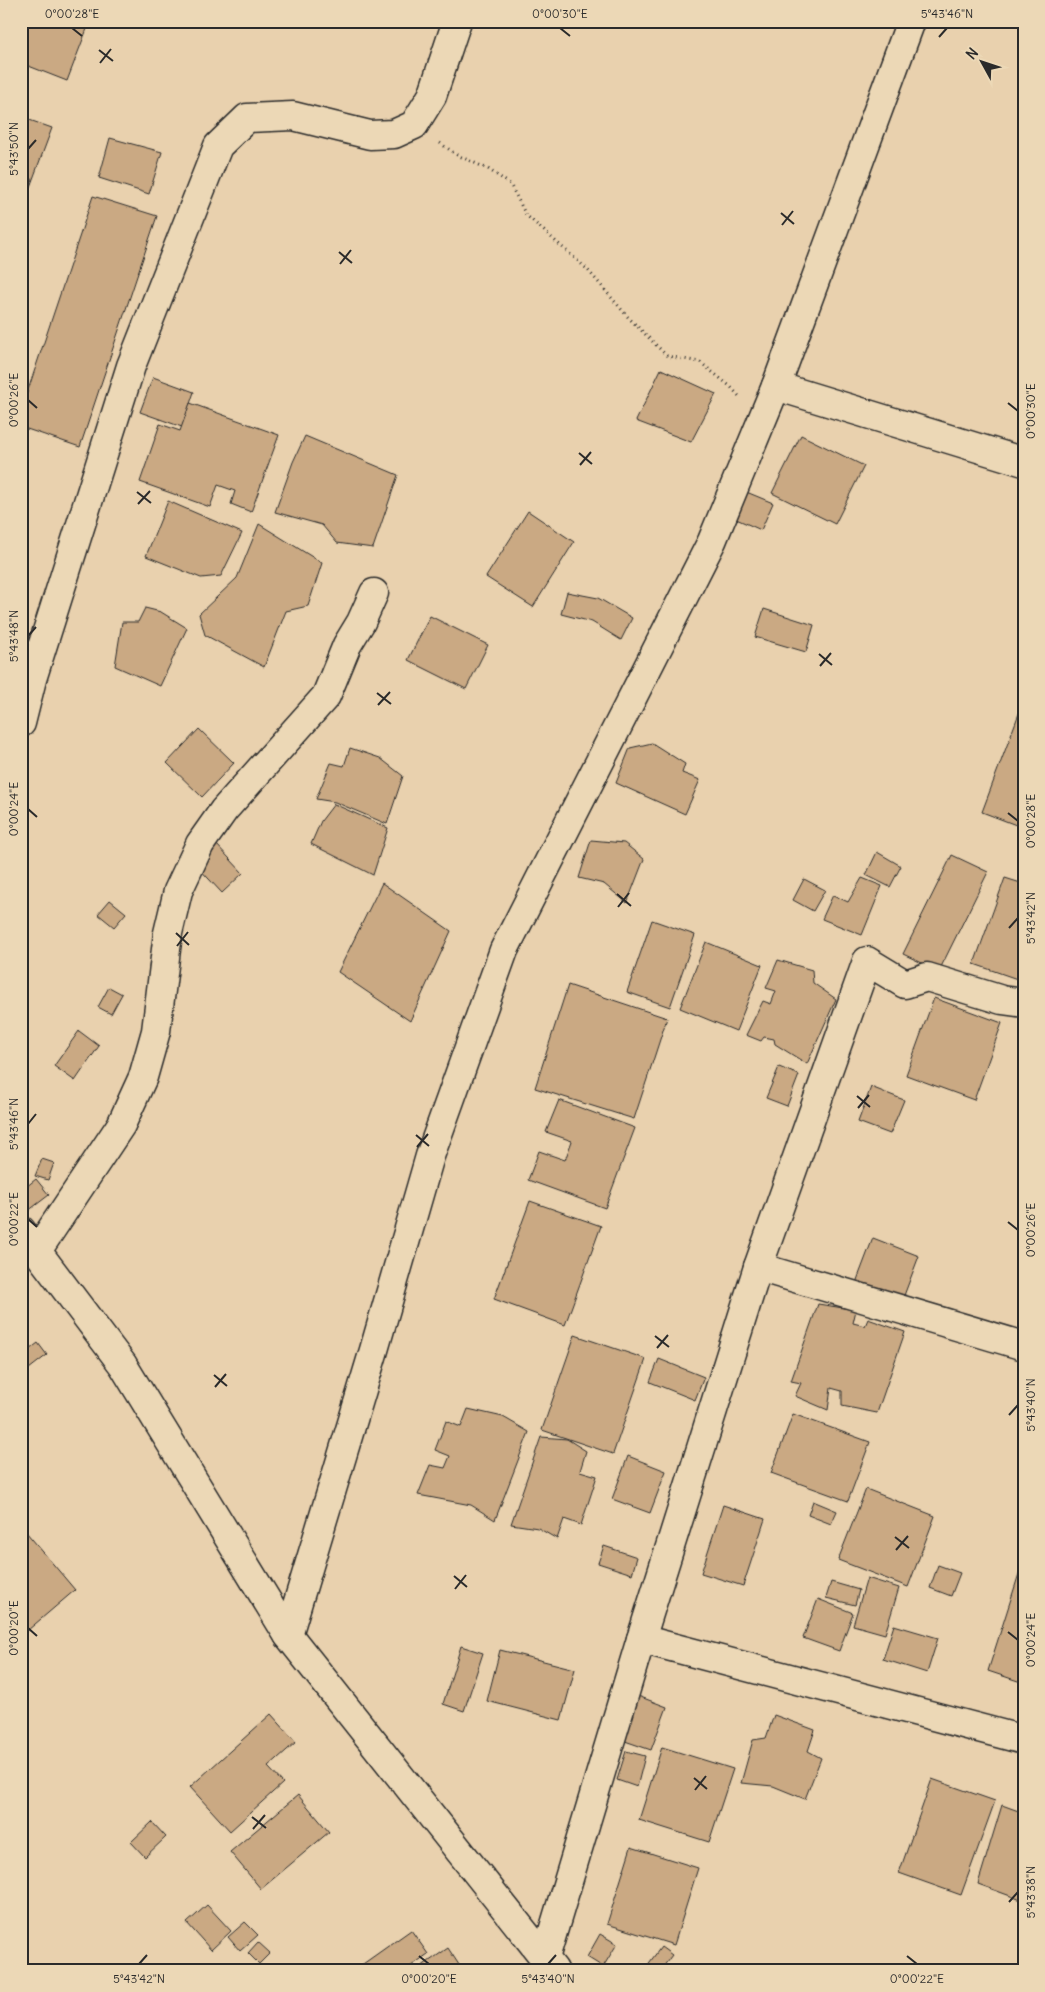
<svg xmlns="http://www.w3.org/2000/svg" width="1045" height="1992" viewBox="0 0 1045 1992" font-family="Delius,sans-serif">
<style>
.building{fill:#caa983;stroke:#2b2b2b}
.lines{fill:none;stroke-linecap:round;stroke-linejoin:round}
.minor-casing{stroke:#2b2b2b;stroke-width:31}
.path{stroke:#2b2b2b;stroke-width:3;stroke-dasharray:1 4;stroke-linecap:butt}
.minor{stroke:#ecd8b6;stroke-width:28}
.ticks{fill:none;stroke:#2b2b2b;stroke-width:2}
.neatline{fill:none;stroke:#2b2b2b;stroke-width:2}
.ticks-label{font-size:12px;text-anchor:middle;fill:#2b2b2b}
</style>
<rect width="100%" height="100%" fill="#e9d1ae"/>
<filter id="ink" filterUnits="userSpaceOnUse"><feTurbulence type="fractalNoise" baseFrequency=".02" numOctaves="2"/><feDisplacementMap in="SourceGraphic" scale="10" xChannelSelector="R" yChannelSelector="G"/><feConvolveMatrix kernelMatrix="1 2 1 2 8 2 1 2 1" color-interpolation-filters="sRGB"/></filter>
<g filter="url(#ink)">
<g class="building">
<polygon points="21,21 90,21 67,81 21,63"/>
<polygon points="21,117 52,128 21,211"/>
<polygon points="110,138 162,152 149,194 99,178"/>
<polygon points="93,196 157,216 80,447 21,427 21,411"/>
<polygon points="661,369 716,394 691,442 636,421"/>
<polygon points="153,377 194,392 182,427 140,412"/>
<polygon points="190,403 279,435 251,512 231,504 235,491 218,485 210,507 140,482 160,424 180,431"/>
<polygon points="801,435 864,466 835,524 772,493"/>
<polygon points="305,436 398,475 373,548 337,543 322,525 275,512 293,462"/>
<polygon points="744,491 773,503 761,530 734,518"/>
<polygon points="168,501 242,533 221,576 201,578 146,556"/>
<polygon points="528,511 574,542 533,607 486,577"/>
<polygon points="259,524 322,563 308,606 286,611 264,667 205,635 199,614 237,578"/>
<polygon points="567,592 598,598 632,618 621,640 592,622 561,614"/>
<polygon points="145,608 161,612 187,628 160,686 115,666 122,622 138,622"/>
<polygon points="764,609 814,625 806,652 755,637"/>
<polygon points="430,616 488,645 466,689 408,660"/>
<polygon points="1024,700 1024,828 982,812"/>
<polygon points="199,729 234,763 202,797 167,763"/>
<polygon points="652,743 685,764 682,773 700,780 685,814 616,783 630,748"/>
<polygon points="350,748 380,758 403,776 387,824 335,802 316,799 331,763 344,766"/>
<polygon points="334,804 388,828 373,875 311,844 321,821"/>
<polygon points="591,840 624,843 644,859 627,903 604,884 579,878"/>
<polygon points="216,844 243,873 222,893 195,864"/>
<polygon points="877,852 901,866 890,887 866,875"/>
<polygon points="952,855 988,872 939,971 903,954"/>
<polygon points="862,878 882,886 862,935 822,919 833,895 848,902"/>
<polygon points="1005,878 1024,884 1023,981 974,964"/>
<polygon points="804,879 825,890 813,911 793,900"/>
<polygon points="382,883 451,931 410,1021 338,972"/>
<polygon points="110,900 126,913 114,927 98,914"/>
<polygon points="652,920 695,935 670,1007 627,992"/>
<polygon points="706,942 762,965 736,1031 680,1008"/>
<polygon points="778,960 812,970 813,983 836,999 807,1064 775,1044 774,1039 764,1037 761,1041 746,1035 763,1001 771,1004 776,991 766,988"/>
<polygon points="568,985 667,1018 634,1119 535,1088"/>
<polygon points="109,987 122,994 111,1014 98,1007"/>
<polygon points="934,998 1002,1023 974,1100 906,1075"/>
<polygon points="79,1031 99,1046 75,1081 54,1066"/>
<polygon points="779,1067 799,1075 787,1106 766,1098"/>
<polygon points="871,1087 904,1100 890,1134 858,1122"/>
<polygon points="559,1100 635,1128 605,1208 528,1180 539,1151 565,1160 572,1141 546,1132"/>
<polygon points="42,1159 54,1163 48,1180 35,1176"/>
<polygon points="36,1179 49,1195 28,1211 21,1202 21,1191"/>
<polygon points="530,1201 601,1226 565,1325 494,1299"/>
<polygon points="873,1238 919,1256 900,1306 854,1288"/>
<polygon points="818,1304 856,1310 853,1323 865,1326 868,1319 905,1332 877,1413 842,1406 842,1391 831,1388 828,1410 795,1396 801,1383 791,1381"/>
<polygon points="575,1335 646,1359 613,1454 542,1430"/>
<polygon points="38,1343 47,1355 29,1369 21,1359 21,1356"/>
<polygon points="659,1359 704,1377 695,1400 650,1382"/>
<polygon points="468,1409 503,1417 529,1432 495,1520 471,1505 418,1495 430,1465 445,1468 450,1456 435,1450 446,1421 461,1427"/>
<polygon points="793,1414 870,1442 848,1501 771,1473"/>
<polygon points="541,1437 567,1439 586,1451 580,1471 597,1476 581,1525 564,1519 557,1539 538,1528 511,1524"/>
<polygon points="628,1456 666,1471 650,1513 612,1499"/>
<polygon points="866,1489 935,1516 908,1587 838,1560"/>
<polygon points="813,1501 837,1511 831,1524 808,1515"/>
<polygon points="723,1505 765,1519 743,1586 701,1573"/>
<polygon points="21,1526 75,1590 21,1636"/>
<polygon points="604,1546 637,1557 632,1574 598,1563"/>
<polygon points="1024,1558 1024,1683 988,1671"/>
<polygon points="938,1565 960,1573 951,1596 930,1588"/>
<polygon points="867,1578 899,1588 885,1634 853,1625"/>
<polygon points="831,1582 859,1590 855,1605 826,1598"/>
<polygon points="818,1599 853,1613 839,1651 803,1638"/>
<polygon points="894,1625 938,1638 927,1673 883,1659"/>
<polygon points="461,1646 483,1653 464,1711 443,1704"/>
<polygon points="500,1650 575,1669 561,1720 487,1701"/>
<polygon points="638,1696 667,1707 651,1750 622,1740"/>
<polygon points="271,1714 296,1742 268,1767 283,1783 230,1831 190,1787"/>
<polygon points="774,1715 815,1730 808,1751 821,1758 805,1799 773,1786 741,1783 753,1740 766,1738"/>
<polygon points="662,1747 733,1769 709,1842 639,1820"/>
<polygon points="626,1751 645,1756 637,1787 617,1780"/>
<polygon points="932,1779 995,1801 961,1895 899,1873"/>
<polygon points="298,1795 329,1832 261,1889 230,1852"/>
<polygon points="1002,1805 1024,1813 1024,1901 978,1884"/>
<polygon points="152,1822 166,1837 145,1857 131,1842"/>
<polygon points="631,1847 698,1868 674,1945 607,1924"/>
<polygon points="207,1905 231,1931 211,1950 187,1923"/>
<polygon points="245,1922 258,1935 240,1951 228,1937"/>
<polygon points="411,1930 428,1954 404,1971 353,1971"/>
<polygon points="600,1934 617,1944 603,1967 587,1957"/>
<polygon points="258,1942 270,1953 259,1964 248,1953"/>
<polygon points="661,1947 672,1955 660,1971 654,1971 647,1966"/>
<polygon points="448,1948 463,1971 415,1971"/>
<polygon points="279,1964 285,1971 271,1971"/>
</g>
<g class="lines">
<defs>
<g id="minor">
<polyline points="911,21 776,386 1024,462"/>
<polyline points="21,723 32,679 131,366 218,146 247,118 293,116 370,135 394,134 414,125 432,96 457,21"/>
<polyline points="21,1230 123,1365 288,1635 554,1970"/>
<polyline points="37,1251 121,1125 143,1077 156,1031 168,933 178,891 200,844 224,810 326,696 347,645 361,622 374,593"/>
<polyline points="758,1267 1024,1346"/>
<polyline points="288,1635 374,1350 430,1156 504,950 712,541 776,386"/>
<polyline points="641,1639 1024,1740"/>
<polyline points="545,1958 641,1639 758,1267 867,961 905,984 927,977 1002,1000 1024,1003"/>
</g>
</defs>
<use href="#minor" class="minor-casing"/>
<polyline class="path" points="440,143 457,155 488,169 510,184 526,215 587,269 628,317 667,356 700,362 731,387 739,396"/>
<use href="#minor" class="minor"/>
</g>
</g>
<path class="ticks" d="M72,28l10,8M560,28l10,8M939,37l8,-9M99,50l14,11M100,63l11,-14M28,149l8,-9M781,213l13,11M782,225l11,-14M339,252l13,11M340,264l11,-14M28,400l9,8M1008,403l10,8M579,453l13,11M580,465l11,-13M137,492l14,11M138,504l12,-13M28,636l8,-9M819,654l13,11M820,666l11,-13M377,693l14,11M378,705l12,-13M28,809l9,8M1008,813l10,8M617,894l14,12M618,907l11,-14M1009,928l9,-10M176,933l13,12M177,946l11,-14M857,1096l13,11M858,1108l11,-13M28,1124l8,-10M416,1135l13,11M417,1147l11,-13M28,1219l9,8M1008,1222l10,8M655,1336l14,11M657,1348l11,-13M214,1375l13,11M215,1387l11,-13M1009,1415l9,-10M895,1537l14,11M896,1550l12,-14M454,1576l13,11M455,1589l11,-14M28,1628l9,8M1008,1632l10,8M694,1778l13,11M695,1790l11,-14M252,1817l14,11M253,1829l12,-14M1009,1902l9,-10M419,1956l10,8M907,1956l10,8M139,1964l8,-9M548,1964l8,-9"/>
<rect width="1045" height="1992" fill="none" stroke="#ecd8b6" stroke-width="55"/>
<g transform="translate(982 62) rotate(310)" stroke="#ecd8b6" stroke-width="4" paint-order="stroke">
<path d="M0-4L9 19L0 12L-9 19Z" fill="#2b2b2b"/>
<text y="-8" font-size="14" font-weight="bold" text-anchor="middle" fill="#2b2b2b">N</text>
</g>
<rect x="28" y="28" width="990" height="1936" class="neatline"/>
<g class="ticks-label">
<text x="72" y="18">0°00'28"E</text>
<text x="560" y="18">0°00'30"E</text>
<text x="947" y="18">5°43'46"N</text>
<text transform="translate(14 149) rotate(-90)" y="4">5°43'50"N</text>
<text transform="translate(14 400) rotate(-90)" y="4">0°00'26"E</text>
<text transform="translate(1031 411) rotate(-90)" y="4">0°00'30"E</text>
<text transform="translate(14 636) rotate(-90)" y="4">5°43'48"N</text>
<text transform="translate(14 809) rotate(-90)" y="4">0°00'24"E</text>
<text transform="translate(1031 821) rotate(-90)" y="4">0°00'28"E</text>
<text transform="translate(1031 918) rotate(-90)" y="4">5°43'42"N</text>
<text transform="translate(14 1124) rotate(-90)" y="4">5°43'46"N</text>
<text transform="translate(14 1219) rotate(-90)" y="4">0°00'22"E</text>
<text transform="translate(1031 1230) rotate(-90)" y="4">0°00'26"E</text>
<text transform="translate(1031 1405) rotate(-90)" y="4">5°43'40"N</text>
<text transform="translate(14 1628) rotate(-90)" y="4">0°00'20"E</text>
<text transform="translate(1031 1640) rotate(-90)" y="4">0°00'24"E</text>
<text transform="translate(1031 1892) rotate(-90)" y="4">5°43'38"N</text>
<text x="139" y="1983">5°43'42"N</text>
<text x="429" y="1983">0°00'20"E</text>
<text x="548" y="1983">5°43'40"N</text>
<text x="917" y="1983">0°00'22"E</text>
</g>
</svg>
